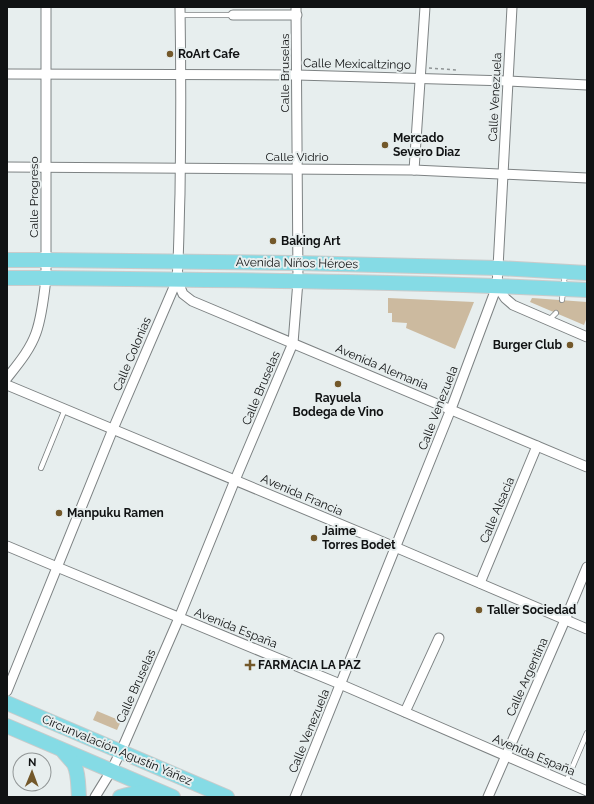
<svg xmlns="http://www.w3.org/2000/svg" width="594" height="804" viewBox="0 0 594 804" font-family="Raleway,sans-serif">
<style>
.building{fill:#ccba9f}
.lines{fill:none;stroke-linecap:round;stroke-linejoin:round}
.lane-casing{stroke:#7d8283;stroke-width:6}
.street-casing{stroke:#7d8283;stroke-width:11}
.primary-casing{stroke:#cacbcb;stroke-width:16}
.path{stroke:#8f9495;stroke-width:1.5;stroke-dasharray:3 3;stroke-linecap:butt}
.lane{stroke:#fff;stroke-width:4.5}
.street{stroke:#fff;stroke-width:9}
.primary{stroke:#85dbe5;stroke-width:14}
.poi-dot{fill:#73582a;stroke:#e7eeee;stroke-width:1.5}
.labels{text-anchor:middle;stroke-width:4;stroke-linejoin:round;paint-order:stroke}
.poi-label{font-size:12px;font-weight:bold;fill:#101213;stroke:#e7eeee;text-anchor:start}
.street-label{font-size:12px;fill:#101213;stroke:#e7eeee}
</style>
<rect width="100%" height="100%" fill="#e7eeee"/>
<g class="building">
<polygon points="388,298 474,302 455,349 406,328 407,323 392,322 392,313 388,313"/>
<polygon points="532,298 587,302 587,317 584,325 530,302"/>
<polygon points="97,711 121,721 117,730 93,720"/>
</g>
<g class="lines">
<defs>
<g id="lane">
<polyline points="181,15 233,15"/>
<polyline points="562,300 565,273"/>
<polyline points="549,320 556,313"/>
<polyline points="41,468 65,409"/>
<polyline points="566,782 587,733"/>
</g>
<g id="street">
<polyline points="233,15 297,15"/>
<polyline points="7,74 297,75 508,81 587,85"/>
<polyline points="7,167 414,170 587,178"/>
<polyline points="414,170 425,7"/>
<polyline points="177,280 183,294 192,301 587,467"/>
<polyline points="497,286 505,298 513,305 587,337"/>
<path d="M7,378c11,-14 23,-28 29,-45 6,-17 8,-37 10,-55v-271"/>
<polyline points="7,385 395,547 587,629"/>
<polyline points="7,546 57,567 340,684 587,791"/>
<polyline points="480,583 537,446"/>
<path d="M7,691l106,-262 64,-149c2,-29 2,-57 3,-86 1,-62 1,-125 0,-187"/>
<polyline points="405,712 439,638"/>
<polyline points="95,797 111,771 122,749 179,618 235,480 293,343 298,281 296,7"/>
<polyline points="295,797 451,409 497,286 512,7"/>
<polyline points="488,797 565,620 587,567"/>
</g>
<g id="primary">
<polyline points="7,260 47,260 297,263 498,268 587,273"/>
<path d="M7,278h39c180,2 361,3 541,12"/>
<polyline points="7,703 227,797"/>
<polyline points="7,726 173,797"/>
<path d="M63,751c3,4 8,9 11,13 5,10 4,23 5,33"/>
<path d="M120,797c11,-4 23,-5 35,-6"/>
</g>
</defs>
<use href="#lane" class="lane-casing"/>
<use href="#street" class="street-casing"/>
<use href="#primary" class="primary-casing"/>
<g class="path">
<polyline points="353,67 413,68"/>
<polyline points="429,68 457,70"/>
</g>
<use href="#lane" class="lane"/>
<use href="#street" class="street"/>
<use href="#primary" class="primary"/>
</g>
<g class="poi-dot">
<circle cx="170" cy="54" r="4"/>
<circle cx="385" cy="145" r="4"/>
<circle cx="273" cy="241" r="4"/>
<circle cx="570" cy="345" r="4"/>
<circle cx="338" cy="384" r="4"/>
<circle cx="59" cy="513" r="4"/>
<circle cx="314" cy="538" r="4"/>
<circle cx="479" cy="610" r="4"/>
<path d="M248 659h4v4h4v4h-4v4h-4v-4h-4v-4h4z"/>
</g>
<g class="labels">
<g class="poi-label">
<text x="178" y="58">RoArt Cafe</text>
<text x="393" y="142">Mercado<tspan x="393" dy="14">Severo Diaz</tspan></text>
<text x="281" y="245">Baking Art</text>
<text x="562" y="349" text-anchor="end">Burger Club</text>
<text x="338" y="402" text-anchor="middle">Rayuela<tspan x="338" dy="14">Bodega de Vino</tspan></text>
<text x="67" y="517">Manpuku Ramen</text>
<text x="322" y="535">Jaime<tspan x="322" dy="14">Torres Bodet</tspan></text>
<text x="487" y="614">Taller Sociedad</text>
<text x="258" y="669">FARMACIA LA PAZ</text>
</g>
<g class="street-label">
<text transform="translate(357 64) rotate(1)" y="4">Calle Mexicaltzingo</text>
<text transform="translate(285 73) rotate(-90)" y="4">Calle Bruselas</text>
<text transform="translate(495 97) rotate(-87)" y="4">Calle Venezuela</text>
<text x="297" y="161">Calle Vidrio</text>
<text transform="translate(34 197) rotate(-90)" y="4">Calle Progreso</text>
<text transform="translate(297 263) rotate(1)" y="4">Avenida Niños Héroes</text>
<text transform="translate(132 354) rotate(-67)" y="4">Calle Colonias</text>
<text transform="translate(382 367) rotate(23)" y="4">Avenida Alemania</text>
<text transform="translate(261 388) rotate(-67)" y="4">Calle Bruselas</text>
<text transform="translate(438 408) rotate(-69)" y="4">Calle Venezuela</text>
<text transform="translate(302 495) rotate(23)" y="4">Avenida Francia</text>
<text transform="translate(497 510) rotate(-67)" y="4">Calle Alsacia</text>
<text transform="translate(236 628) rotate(22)" y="4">Avenida España</text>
<text transform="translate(527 677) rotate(-66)" y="4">Calle Argentina</text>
<text transform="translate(136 686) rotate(-66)" y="4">Calle Bruselas</text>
<text transform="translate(309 731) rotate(-68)" y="4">Calle Venezuela</text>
<text transform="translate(117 750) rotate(23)" y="4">Circunvalación Agustín Yáñez</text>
<text transform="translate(534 755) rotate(23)" y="4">Avenida España</text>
</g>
</g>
<rect width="594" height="804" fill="none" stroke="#101213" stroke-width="16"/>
<g transform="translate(32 772) rotate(1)"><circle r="19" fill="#e7eeee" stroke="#919696"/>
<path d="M0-3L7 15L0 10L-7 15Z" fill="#73582a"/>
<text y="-6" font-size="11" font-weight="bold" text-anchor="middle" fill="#101213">N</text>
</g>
</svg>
